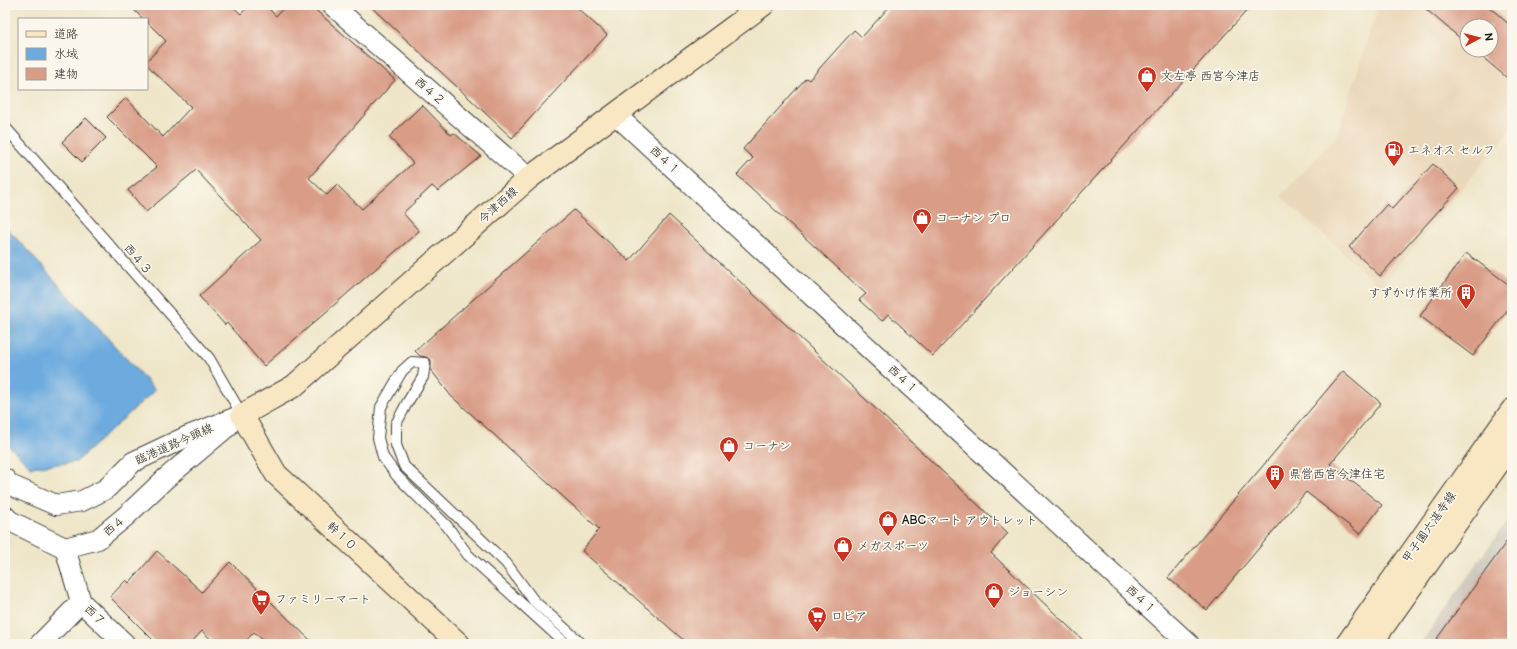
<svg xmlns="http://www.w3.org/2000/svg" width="1517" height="649" viewBox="0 0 1517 649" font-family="'Balsamiq Sans','Klee One',sans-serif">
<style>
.built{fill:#ebd8ba;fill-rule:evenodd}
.industrial{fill:#cbc3b8}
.water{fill:#6dabdf;stroke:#44647e}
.building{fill:#d99c86}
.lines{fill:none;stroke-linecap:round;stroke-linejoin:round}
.lane-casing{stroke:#3c3a36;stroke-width:12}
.street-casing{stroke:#3c3a36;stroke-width:22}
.secondary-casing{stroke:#3c3a36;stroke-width:24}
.lane{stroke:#fff;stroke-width:10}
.street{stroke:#fff;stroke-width:20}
.secondary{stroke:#f9e7c3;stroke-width:22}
.labels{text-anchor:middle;stroke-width:3.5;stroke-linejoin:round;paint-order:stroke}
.poi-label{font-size:12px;fill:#1c1c1c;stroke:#fbf7ec;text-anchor:start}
.street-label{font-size:12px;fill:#1c1c1c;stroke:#fbf7ec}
</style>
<rect width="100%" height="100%" fill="#fbf7ec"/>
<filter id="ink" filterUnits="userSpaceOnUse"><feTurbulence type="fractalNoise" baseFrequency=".025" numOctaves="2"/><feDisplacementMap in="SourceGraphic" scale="8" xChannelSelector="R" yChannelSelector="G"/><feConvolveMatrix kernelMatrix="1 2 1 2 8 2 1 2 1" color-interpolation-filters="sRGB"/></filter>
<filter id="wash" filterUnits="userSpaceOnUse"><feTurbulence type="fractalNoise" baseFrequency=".012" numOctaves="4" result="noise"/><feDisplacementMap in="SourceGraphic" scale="16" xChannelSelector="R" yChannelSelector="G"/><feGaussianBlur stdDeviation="0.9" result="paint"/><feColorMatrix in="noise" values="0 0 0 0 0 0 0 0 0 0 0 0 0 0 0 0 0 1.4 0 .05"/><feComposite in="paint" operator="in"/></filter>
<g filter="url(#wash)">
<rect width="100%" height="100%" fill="#efe6c9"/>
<path class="built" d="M1379,5h133v123l-131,159 -100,-91 55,-59zM1467,26h24v24h-24z"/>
<polygon class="industrial" points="1512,514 1512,644 1420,644"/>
<polygon class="water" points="5,226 155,390 76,462 31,467 5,442"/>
<g id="blocks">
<g class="building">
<polygon points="129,5 231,5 241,14 249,5 265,5 276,16 286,5 310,5 395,80 309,178 327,195 337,185 362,209 413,163 389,137 422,105 451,135 454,133 481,156 438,191 432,186 403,213 419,231 264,366 227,323 225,325 199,296 261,240 196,170 146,212 128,190 157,167 107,117 126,98 163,137 191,107 147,65 147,61 166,41 147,22 147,19 143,19"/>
<polygon points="369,5 574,5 607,35 512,138"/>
<polygon points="891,5 1252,5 933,356 888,314 882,321 859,300 866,294 737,175 753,158 743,149 806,78 809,80 854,30 862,37"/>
<polygon points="1421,5 1487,5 1512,27 1512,82 1474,50 1491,50 1491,26 1467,26 1467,44"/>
<polygon points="86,118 106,138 82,162 62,142"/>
<polygon points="1433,164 1459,188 1380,276 1349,247 1387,204 1392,209"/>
<polygon points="574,210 629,261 669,215 1008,533 991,553 1087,644 688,644 582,551 599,529 451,396 431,370 431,360 426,357 420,356 415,351"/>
<polygon points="1466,253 1512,287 1512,304 1473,356 1420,316"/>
<polygon points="1343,371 1381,403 1330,464 1382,505 1360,534 1306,492 1207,610 1168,578"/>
<polygon points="1512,534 1512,644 1433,644"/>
<polygon points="157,551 202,592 230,562 314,644 267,644 254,632 243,644 216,644 202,631 190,644 157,644 110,597 126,580 129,583"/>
</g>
</g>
</g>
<g filter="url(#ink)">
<use href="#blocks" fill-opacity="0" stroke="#3c3a36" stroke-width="1"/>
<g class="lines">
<defs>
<g id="lane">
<polyline points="5,127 209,358 242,415"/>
<polyline points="566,644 468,555 447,526 397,476 383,457 378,438 381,407 402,371 412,362 425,363 423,377 407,403 396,424 396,445 404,466 506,563 534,601 582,644"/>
</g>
<g id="street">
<polyline points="332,5 529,178"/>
<polyline points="616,115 1189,644"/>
<polyline points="5,479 10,485 56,505 82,501 106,489 133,462 188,436 242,415"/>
<polyline points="5,516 10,521 65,548"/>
<polyline points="65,548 98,539 126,516 165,479 228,426"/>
<polyline points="81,602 125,644"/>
<polyline points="40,644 81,602 65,548"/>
</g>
<g id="secondary">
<polyline points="459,644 276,474 242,415 294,386 529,178 763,5"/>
<polyline points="1347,644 1512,410"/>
<polyline points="1371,644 1512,444"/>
</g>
</defs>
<use href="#lane" class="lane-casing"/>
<use href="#street" class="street-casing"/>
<use href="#secondary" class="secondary-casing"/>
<use href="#lane" class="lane"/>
<use href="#street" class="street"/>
<use href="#secondary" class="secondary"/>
</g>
</g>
<defs>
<symbol id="shop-pin" viewBox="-11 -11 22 30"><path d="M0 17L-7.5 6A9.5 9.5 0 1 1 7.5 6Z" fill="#c8321e" stroke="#fbf7ec"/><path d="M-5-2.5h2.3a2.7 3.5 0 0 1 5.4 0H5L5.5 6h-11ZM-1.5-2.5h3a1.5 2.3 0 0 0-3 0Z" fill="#fff"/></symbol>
<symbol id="fuel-pin" viewBox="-11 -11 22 30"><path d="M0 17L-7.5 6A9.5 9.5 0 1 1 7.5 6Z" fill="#c8321e" stroke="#fbf7ec"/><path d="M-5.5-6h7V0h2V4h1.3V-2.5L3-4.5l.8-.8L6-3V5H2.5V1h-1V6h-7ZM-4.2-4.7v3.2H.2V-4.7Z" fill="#fff"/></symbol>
<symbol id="building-pin" viewBox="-11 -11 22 30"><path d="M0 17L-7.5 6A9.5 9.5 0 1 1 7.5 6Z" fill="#c8321e" stroke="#fbf7ec"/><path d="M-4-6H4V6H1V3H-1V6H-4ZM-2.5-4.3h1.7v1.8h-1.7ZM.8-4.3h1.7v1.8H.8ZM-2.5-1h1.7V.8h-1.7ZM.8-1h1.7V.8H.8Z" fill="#fff"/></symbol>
<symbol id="supermarket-pin" viewBox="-11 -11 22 30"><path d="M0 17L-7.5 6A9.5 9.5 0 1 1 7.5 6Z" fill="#c8321e" stroke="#fbf7ec"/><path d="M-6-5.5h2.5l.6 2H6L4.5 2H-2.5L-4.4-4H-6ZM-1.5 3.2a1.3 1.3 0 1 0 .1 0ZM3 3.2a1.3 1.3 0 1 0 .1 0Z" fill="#fff"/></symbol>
</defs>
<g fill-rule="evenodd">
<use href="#shop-pin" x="1136" y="65" width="22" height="30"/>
<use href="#fuel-pin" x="1383" y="139" width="22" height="30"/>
<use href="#shop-pin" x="911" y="207" width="22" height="30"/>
<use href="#building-pin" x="1455" y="282" width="22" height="30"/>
<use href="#shop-pin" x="718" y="435" width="22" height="30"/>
<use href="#building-pin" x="1264" y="463" width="22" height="30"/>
<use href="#shop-pin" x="877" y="509" width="22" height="30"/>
<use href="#shop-pin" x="832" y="535" width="22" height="30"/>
<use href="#shop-pin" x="983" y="581" width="22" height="30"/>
<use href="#supermarket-pin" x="250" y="588" width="22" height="30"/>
<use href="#supermarket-pin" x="806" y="605" width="22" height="30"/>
</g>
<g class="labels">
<g class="poi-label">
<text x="1161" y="80">文左亭 西宮今津店</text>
<text x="1408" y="154">エネオス セルフ</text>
<text x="936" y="222">コーナン プロ</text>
<text x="1452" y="297" text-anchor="end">すずかけ作業所</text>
<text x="743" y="450">コーナン</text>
<text x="1289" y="478">県営西宮今津住宅</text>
<text x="902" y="524">ABCマート アウトレット</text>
<text x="857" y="550">メガスポーツ</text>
<text x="1008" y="596">ジョーシン</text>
<text x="275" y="603">ファミリーマート</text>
<text x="831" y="620">ロピア</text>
</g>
<g class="street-label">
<text transform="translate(430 91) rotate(41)" y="4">西４２</text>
<text transform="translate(665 160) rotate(43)" y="4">西４１</text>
<text transform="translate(498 205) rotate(-42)" y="4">今津西線</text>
<text transform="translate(138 259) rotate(49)" y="4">西４３</text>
<text transform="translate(903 379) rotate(43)" y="4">西４１</text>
<text transform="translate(174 444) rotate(-24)" y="4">臨港道路今頭線</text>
<text transform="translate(114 526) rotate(-39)" y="4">西４</text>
<text transform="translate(1429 527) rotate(-55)" y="4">甲子園六湛寺線</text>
<text transform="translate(342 536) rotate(43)" y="4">幹１０</text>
<text transform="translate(1141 599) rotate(43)" y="4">西４１</text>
<text transform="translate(95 615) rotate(44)" y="4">西７</text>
</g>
</g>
<rect width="1517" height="649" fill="none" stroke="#fbf7ec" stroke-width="20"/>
<rect x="18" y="18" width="130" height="72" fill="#fbf7ec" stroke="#a29f99"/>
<rect x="26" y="31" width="20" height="6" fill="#f9e7c3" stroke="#a29f99"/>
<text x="54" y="38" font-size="12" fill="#1c1c1c">道路</text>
<rect x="26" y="48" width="20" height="12" fill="#6dabdf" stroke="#a29f99"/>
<text x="54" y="58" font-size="12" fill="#1c1c1c">水域</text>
<rect x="26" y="68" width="20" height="12" fill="#d99c86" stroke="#a29f99"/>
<text x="54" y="78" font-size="12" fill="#1c1c1c">建物</text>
<g transform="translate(1479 38) rotate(83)"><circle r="19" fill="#fbf7ec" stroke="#a29f99"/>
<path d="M0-3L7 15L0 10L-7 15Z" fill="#c8321e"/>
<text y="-6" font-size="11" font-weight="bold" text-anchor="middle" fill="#1c1c1c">N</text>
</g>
</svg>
